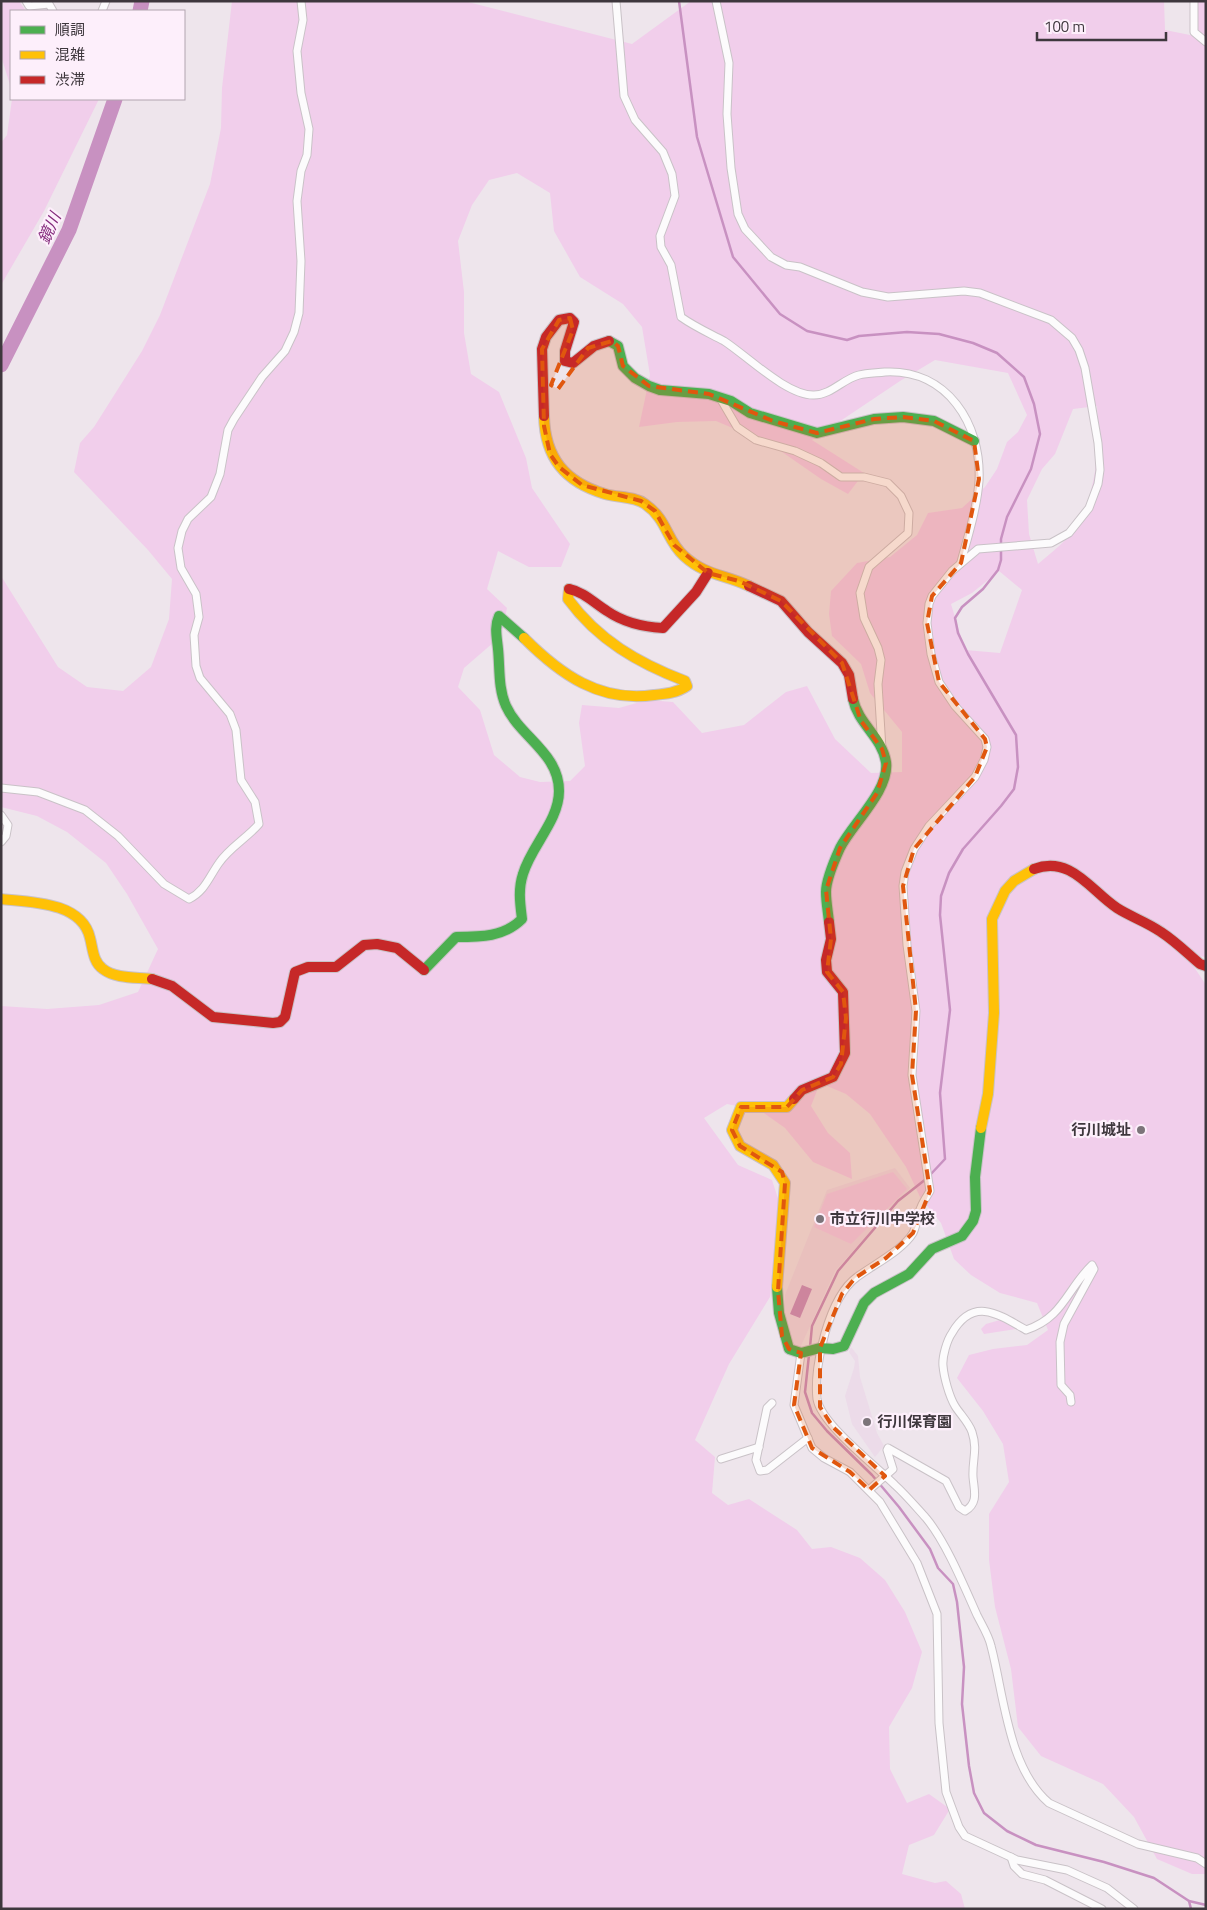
<svg xmlns="http://www.w3.org/2000/svg" width="1207" height="1910" viewBox="0 0 1207 1910" font-family="'Titillium Web','Noto Sans JP',sans-serif">
<style>
.built{fill:#ecdbe9}
.green{fill:#f1ceeb;fill-rule:evenodd}
.water{fill:#c891c1}
.lines{fill:none;stroke-linecap:round;stroke-linejoin:round}
.stream{stroke:#c891c1;stroke-width:2.5}
.river{stroke:#c891c1;stroke-width:15}
.street-casing{stroke:#c9c2c7;stroke-width:9}
.fast-casing{stroke:#c9c2c7;stroke-width:12}
.slow-casing{stroke:#c9c2c7;stroke-width:12}
.jam-casing{stroke:#c9c2c7;stroke-width:12}
.street{stroke:#fcfbfc;stroke-width:7}
.fast{stroke:#4caf50;stroke-width:10}
.slow{stroke:#ffc107;stroke-width:10}
.jam{stroke:#c62828;stroke-width:10}
.marked{fill:#e0570e;fill-opacity:0.2;stroke:#e0570e;stroke-width:4;stroke-dasharray:10 6;stroke-linejoin:round}
.poi-dot{fill:#7c747a;stroke:#fdeffb;stroke-width:2}
.labels{text-anchor:middle;stroke-width:4.5;stroke-linejoin:round;paint-order:stroke}
.poi-label{font-size:15px;font-weight:bold;fill:#3e373d;stroke:#fdeffb;text-anchor:start}
.water-label{font-size:16px;font-style:italic;fill:#842b7c;stroke:#fdeffb}
</style>
<rect width="100%" height="100%" fill="#eee5ec"/>
<g class="built">
<polygon points="895,1168 910,1188 835,1271 800,1348 791,1347 784,1331 785,1295 827,1190"/>
<polygon points="851,1347 858,1356 860,1377 877,1433 884,1446 875,1457 852,1424 845,1396 854,1368 855,1361 849,1352"/>
</g>
<g class="green">
<polygon points="1,1 19,1 26,11 11,11 11,88 1,56"/>
<path d="M232,1h232l168,43 59,-43h473l1,29 30,6v-35h11v956l-20,-2 20,30v889h-14l-35,-15 -23,-42 -31,-33 -62,-28 -23,-29 -7,-58 -16,-62 -6,-47v-46l20,-32 -6,-38 -20,-33 -26,-33 12,-23 24,-6 34,-4 21,-15 -11,-27 -37,-10 -29,-18 -17,-16 -13,-36 -21,-26 -14,-30 -36,-53 -24,-20 -26,-11 -9,23 17,27 22,20 2,26 -39,-17 -28,-34 -24,-17 -34,-7 -23,14 34,47 34,15 11,34 -8,33 -5,50 -41,67 -34,76 20,17 -3,36 16,12 21,-6 48,31 15,19 19,-2 29,11 25,22 20,32 17,40 -10,36 -23,39 1,42 17,34 22,-9 21,15 -16,26 -25,10 -7,29 33,9 11,-2 15,13 4,15h-964v-903l46,3 52,-4 39,-13 20,-43 -31,-55 -21,-31 -39,-31 -30,-16 -36,-9v-231l57,91 29,20 36,4 28,-24 18,-48 3,-40 -24,-29 -74,-78 6,-29 14,-16 48,-76 18,-36 50,-131 11,-56 1,-40zM517,173l33,20 4,38 26,46 43,27 19,23 8,48 -11,52 38,-5 39,-1 56,24 49,34 27,15 16,-21 -52,-33 88,-59 35,-21 73,13 19,42 -9,17 -11,10 -10,27 -12,18 -23,21 -34,5 -11,22 -27,22 -33,6 -26,28 -2,23 3,22 29,28 9,29 32,39v40l-31,1 -36,-34 -28,-53 -21,6 -42,33 -42,8 -29,-31 -26,-2 -28,8 -37,-3 -3,18 6,43 -15,15 -30,1 -20,-5 -26,-22 -14,-45 -22,-23 6,-19 37,-32 6,-28 -20,-19 11,-38 31,16h32l9,-23 -38,-56 -6,-30 -27,-66 -28,-18 -7,-41v-41l-6,-51 14,-36 17,-25zM1097,406c3,42 0,99 -30,132 -9,10 -20,18 -29,26l-9,-30 -2,-34 15,-31 13,-15 18,-45zM999,571l23,19 -22,63 -35,-3 -14,-46 21,-11z"/>
<polygon points="12,99 99,99 44,211 1,285 1,143 7,135"/>
<polygon points="893,1172 907,1189 851,1244 814,1227 827,1194"/>
<polygon points="1000,1320 1016,1329 984,1334 981,1329 986,1324"/>
</g>
<polygon class="water" points="802,1285 812,1289 800,1318 790,1314"/>
<g class="lines">
<g class="stream">
<polyline points="679,1 697,137 733,257 780,314 807,331 847,340 859,336 907,332 939,334 973,343 997,353 1024,377 1034,404 1040,434 1031,469 1007,517 1001,539 1001,560 998,570 983,589 962,607 955,618 958,633 968,654 1016,735 1018,767 1014,789 1001,806 963,849 949,873 941,896 940,915 950,1010 940,1093 945,1159 930,1175"/>
<polyline points="810,1347 812,1326 838,1271 898,1201 926,1179"/>
<polyline points="809,1355 805,1392 812,1413 827,1431 872,1475 899,1507 930,1549 938,1568 953,1584 957,1602 964,1667 962,1704 969,1766 974,1793 984,1813 1007,1831 1036,1845 1104,1862 1154,1878 1189,1901 1206,1905"/>
<polyline points="1189,1901 1191,1909"/>
</g>
<g class="river">
<polyline points="140,11 142,1"/>
<polyline points="1,365 69,230 115,99"/>
</g>
<defs>
<g id="street">
<polyline points="26,1 29,6 49,4 53,11"/>
<path d="M616,1l8,95 11,24 28,32 9,22 3,22 -15,40 1,11 10,18 10,52c14,10 28,16 43,24 22,14 63,55 90,54 17,0 29,-16 45,-20 8,-2 18,-2 26,-3 62,-3 97,52 94,109 -2,27 -11,55 -18,81"/>
<path d="M716,1l13,62 -2,51 4,54 7,46 7,15 26,28 15,8 14,2 62,25 26,5 76,-6 16,2 71,27 21,18 7,12 6,18 13,75 2,27 -2,14 -9,24 -20,25 -18,10 -73,6 -26,22 -20,25 -3,8 -2,19 4,31 8,28 16,24 30,33 2,8 -3,13 -9,17 -46,49 -15,23 -9,23 -2,14 4,59 9,66 -4,64 18,116c-3,5 -7,11 -9,16 -4,8 -4,18 -8,26 -10,17 -40,32 -56,44 -28,20 -44,89 -40,122 4,25 59,67 78,86 11,10 21,22 31,33 20,24 38,68 51,97 5,10 12,21 14,31 13,49 17,122 58,157l89,41 59,14 9,6"/>
<polyline points="1194,1 1194,32 1206,42"/>
<polyline points="102,11 106,1"/>
<polyline points="720,398 737,427 756,440 795,451 821,463 841,477 864,477 888,483 901,496 909,513 908,533 869,567 860,593 864,618 878,648 881,660 878,684 882,749"/>
<path d="M1,788l37,4 47,18 33,26 46,48 25,15c16,-8 20,-22 30,-36 10,-15 28,-25 40,-39l-4,-22 -14,-22 -5,-50 -6,-16 -30,-36 -4,-12 -2,-31 5,-18 -3,-23 -15,-26 -3,-20 4,-17 6,-12 23,-22 9,-23 8,-44 6,-11 28,-42 23,-26 9,-19 5,-19 2,-52 -4,-60 4,-30 6,-16 2,-26 -8,-36 -4,-42 6,-31 -2,-19"/>
<polyline points="1,815 8,825 6,836 1,842"/>
<polyline points="801,1353 794,1405 812,1448 824,1458 850,1472 880,1502 917,1563 937,1614 939,1723 946,1792 959,1827 965,1836 1017,1860 1067,1870 1107,1888 1134,1909"/>
<polyline points="772,1403 767,1408 756,1460 760,1471 767,1470 808,1438"/>
<polyline points="721,1459 759,1447"/>
<path d="M869,1490l24,-21 -6,-19 1,-2 58,33 13,26 6,4c14,-8 9,-21 8,-34 -1,-17 5,-27 -1,-45 -3,-9 -12,-18 -17,-26 -6,-10 -11,-29 -12,-40 -1,-9 4,-26 9,-33 21,-36 45,-20 74,-3 37,-12 41,-41 66,-65l2,4 -30,55 -4,18 1,43 9,10 1,7"/>
<polyline points="1011,1857 1014,1866 1022,1874 1045,1880 1102,1909"/>
</g>
<g id="fast">
<polyline points="609,341 618,346 623,366 635,378 649,386 660,390 709,394 731,401 750,413 817,433 874,419 903,417 934,421 974,441"/>
<path d="M829,922c-1,-10 -3,-20 -3,-30 0,-12 9,-33 14,-44 12,-24 50,-58 46,-86 -4,-25 -28,-38 -33,-63"/>
<path d="M424,970l32,-33c25,0 48,0 66,-18 -2,-16 -4,-30 1,-45 8,-28 36,-53 36,-83 0,-38 -39,-54 -53,-85 -8,-18 -6,-38 -8,-57 -1,-11 -4,-22 1,-33l25,22"/>
<polyline points="777,1287 779,1313 789,1349 801,1353 820,1348 833,1349 844,1346 864,1303 874,1293 909,1274 932,1249 962,1236 973,1221 976,1211 975,1177 981,1128"/>
</g>
<g id="slow">
<path d="M544,416c1,42 21,66 61,78 13,4 29,2 40,10 23,16 21,36 39,52 22,20 40,18 65,30"/>
<path d="M524,638c36,36 76,65 130,57 11,-1 23,-2 33,-9l-2,-5c-47,-18 -87,-41 -117,-82l1,-10"/>
<path d="M1,899c30,3 81,3 89,39 3,11 3,24 13,31 13,10 33,8 49,10"/>
<polyline points="981,1128 988,1094 994,1013 992,919 1005,891 1014,881 1034,869"/>
<polyline points="777,1287 785,1183 773,1165 740,1146 732,1130 741,1107 787,1107 794,1099"/>
</g>
<g id="jam">
<polyline points="544,416 542,349 546,337 559,320 570,318 574,322 565,351 565,361 573,363 594,346 609,341"/>
<polyline points="749,586 781,601 808,632 842,663 849,675 853,699"/>
<path d="M569,589c15,3 25,14 38,22 16,11 36,16 56,17l33,-36 12,-19"/>
<path d="M1034,869c37,-14 57,22 83,39 14,9 30,14 44,24 14,9 26,21 39,32l6,2"/>
<polyline points="152,979 172,986 213,1017 273,1023 280,1022 285,1017 295,972 308,967 336,967 364,945 377,944 397,948 424,970"/>
<polyline points="794,1099 802,1090 833,1077 845,1053 843,992 827,972 826,960 831,939 829,922"/>
</g>
</defs>
<use href="#street" class="street-casing"/>
<use href="#fast" class="fast-casing"/>
<use href="#slow" class="slow-casing"/>
<use href="#jam" class="jam-casing"/>
<use href="#street" class="street"/>
<use href="#fast" class="fast"/>
<use href="#slow" class="slow"/>
<use href="#jam" class="jam"/>
</g>
<path class="marked" d="M570,318l3,12 -22,55 7,4 30,-41 24,-7 6,5 5,20 26,20 60,8 64,27 44,12 57,-14 29,-2 31,4 40,20 5,38 -18,84 -29,33 -5,27 12,59 46,57 2,8 -12,30 -61,72 -11,37 13,125 -4,64 18,116 -17,42 -27,25 -31,20 -13,16 -22,54v59l13,20 52,49 -16,14 -19,-18 -38,-24 -18,-43 7,-52 -12,-4 -7,-13 -4,-45 7,-108 -3,-11 -42,-26 -8,-16 9,-23h46l15,-17 31,-13 8,-13 5,-46 -3,-26 -16,-20 4,-33 -5,-49 14,-42 37,-55 9,-30 -4,-14 -21,-28 -19,-58 -61,-62 -42,-20 -31,-8 -34,-28 -19,-34 -14,-10 -59,-16 -23,-18 -9,-13 -6,-28 -2,-77 17,-29z"/>
<g class="poi-dot">
<circle cx="1141" cy="1130" r="5"/>
<circle cx="820" cy="1219" r="5"/>
<circle cx="867" cy="1422" r="5"/>
</g>
<g class="labels">
<g class="poi-label">
<text x="1131" y="1135" text-anchor="end">行川城址</text>
<text x="830" y="1224">市立行川中学校</text>
<text x="877" y="1427">行川保育園</text>
</g>
<g class="water-label">
<text transform="translate(49 228) rotate(-66)" y="6">鏡川</text>
</g>
</g>
<rect width="1207" height="1910" fill="none" stroke="#3e373d" stroke-width="5"/>
<rect x="10" y="10" width="175" height="90" fill="#fdeffb" stroke="#b1a5af"/>
<rect x="20" y="26" width="25" height="8" fill="#4caf50" stroke="#b1a5af"/>
<text x="55" y="35" font-size="15" fill="#3e373d">順調</text>
<rect x="20" y="51" width="25" height="8" fill="#ffc107" stroke="#b1a5af"/>
<text x="55" y="60" font-size="15" fill="#3e373d">混雑</text>
<rect x="20" y="76" width="25" height="8" fill="#c62828" stroke="#b1a5af"/>
<text x="55" y="85" font-size="15" fill="#3e373d">渋滞</text>
<path d="M1037 32v8h129v-8" fill="none" stroke="#3e373d" stroke-width="2.5"/>
<text x="1044" y="32" font-size="15" fill="#3e373d" stroke="#fdeffb" stroke-width="4" paint-order="stroke">100 m</text>
</svg>
